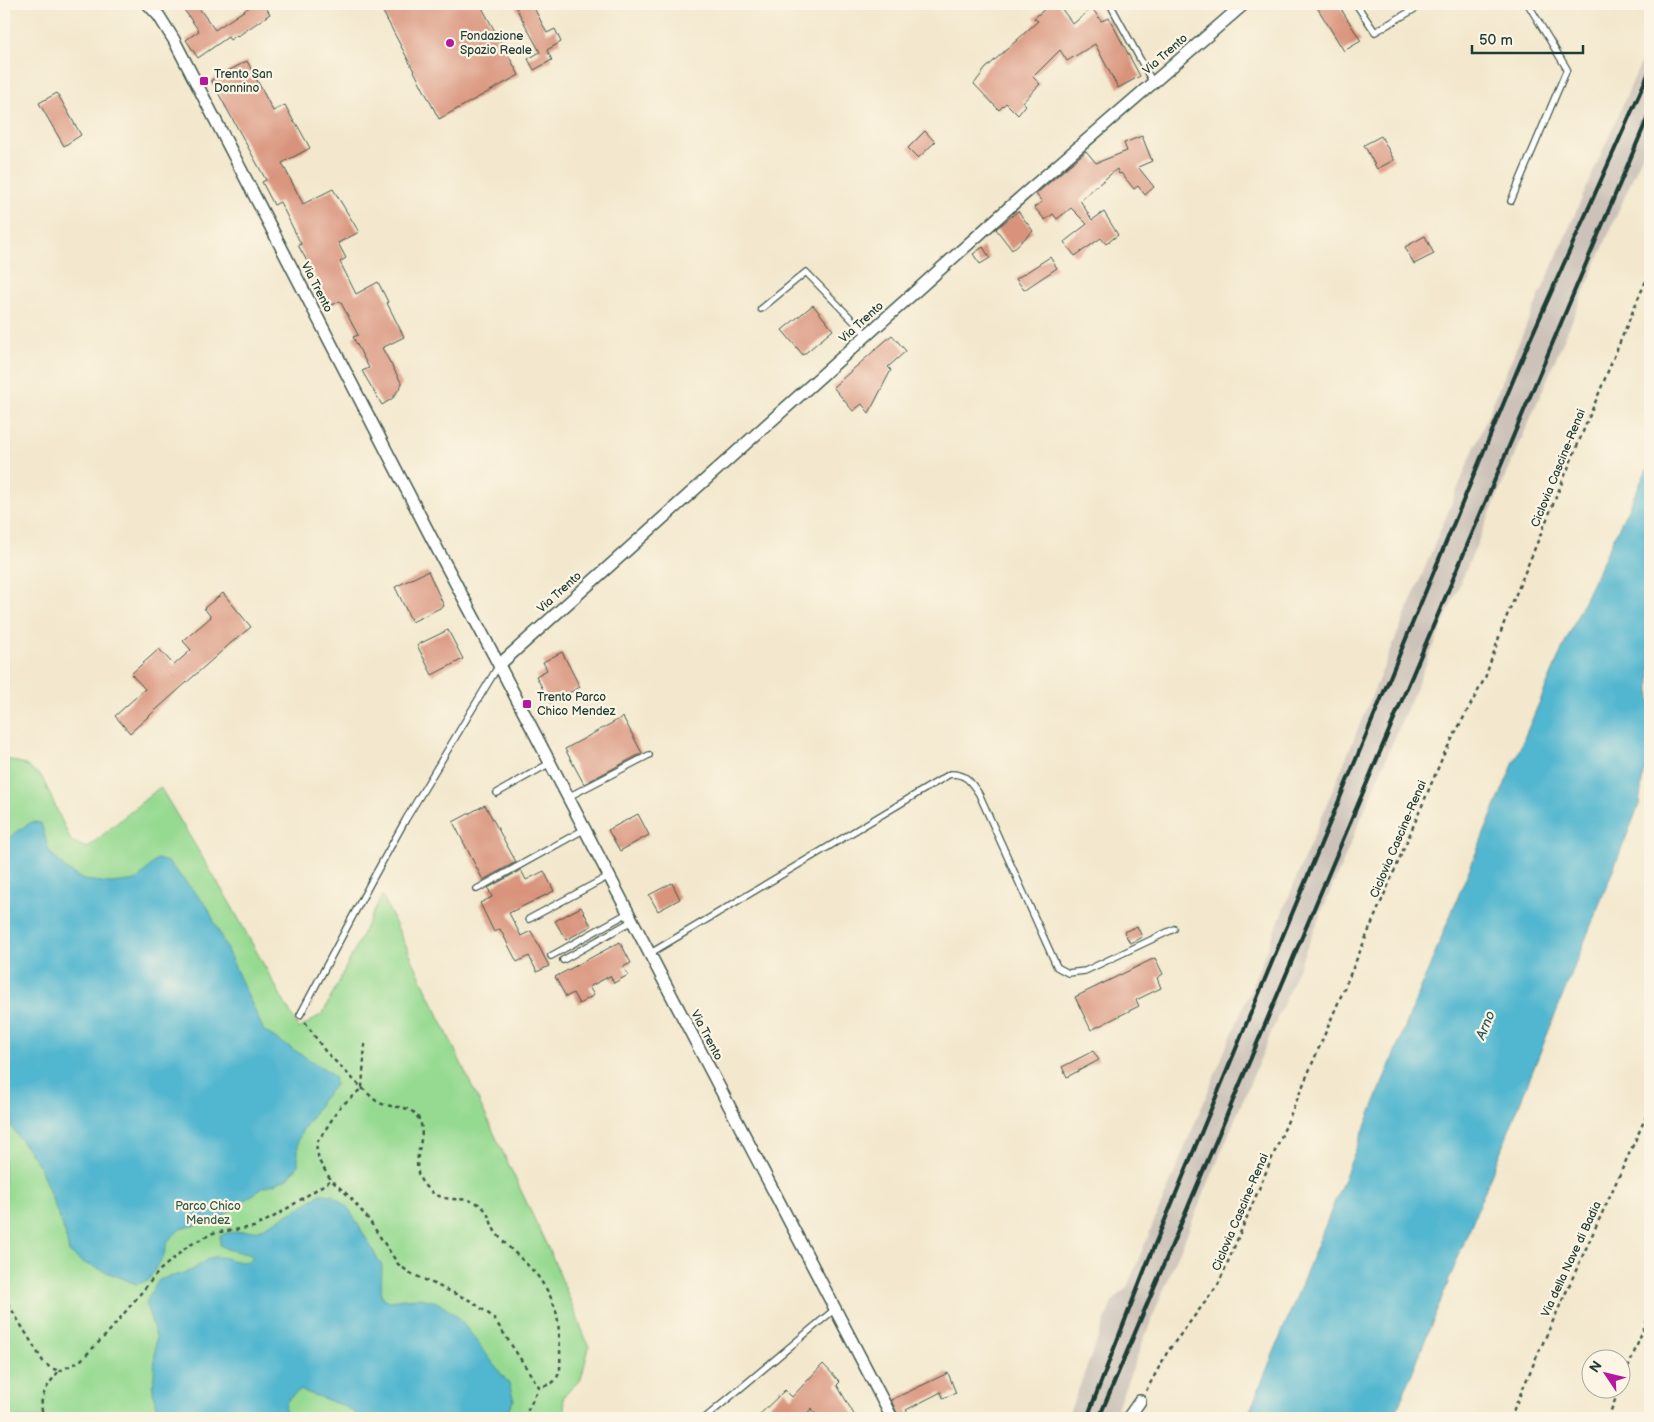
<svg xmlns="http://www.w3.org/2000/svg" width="1654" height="1422" viewBox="0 0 1654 1422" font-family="'Balsamiq Sans',sans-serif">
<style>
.industrial{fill:#ccc2b9}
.green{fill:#96da92;stroke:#5a8c63}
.water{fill:#51b6cf;stroke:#387a82}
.building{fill:#d9937b}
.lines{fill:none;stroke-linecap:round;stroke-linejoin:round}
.lane-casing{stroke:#3f574b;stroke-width:8}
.street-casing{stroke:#3f574b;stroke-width:14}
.path{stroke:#3f574b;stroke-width:2.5;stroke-dasharray:4 4;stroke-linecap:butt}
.lane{stroke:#fff;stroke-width:5.5}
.street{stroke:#fff;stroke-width:11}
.rail{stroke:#1f3d34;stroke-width:4}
.poi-dot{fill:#b5179e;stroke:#fcf5e5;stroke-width:2}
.labels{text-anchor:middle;stroke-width:4.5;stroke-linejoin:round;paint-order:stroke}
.poi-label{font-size:12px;fill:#1f3d34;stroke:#fcf5e5;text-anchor:start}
.street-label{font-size:12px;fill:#1f3d34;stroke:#fcf5e5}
.park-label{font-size:12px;fill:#375c47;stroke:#fcf5e5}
.water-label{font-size:14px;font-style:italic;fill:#2c5b5b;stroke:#fcf5e5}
</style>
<rect width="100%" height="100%" fill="#fcf5e5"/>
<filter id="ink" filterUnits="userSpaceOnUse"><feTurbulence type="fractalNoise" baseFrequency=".02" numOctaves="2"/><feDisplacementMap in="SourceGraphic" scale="10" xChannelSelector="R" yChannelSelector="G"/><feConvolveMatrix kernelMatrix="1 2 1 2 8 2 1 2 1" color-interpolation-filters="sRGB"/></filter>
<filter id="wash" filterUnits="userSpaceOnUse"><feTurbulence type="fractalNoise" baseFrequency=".0096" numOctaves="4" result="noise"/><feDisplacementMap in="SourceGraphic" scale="20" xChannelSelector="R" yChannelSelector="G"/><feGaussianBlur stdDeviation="1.12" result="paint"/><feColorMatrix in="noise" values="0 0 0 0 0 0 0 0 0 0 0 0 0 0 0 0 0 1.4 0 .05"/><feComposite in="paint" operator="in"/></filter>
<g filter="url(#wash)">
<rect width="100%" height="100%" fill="#f3e8cd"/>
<polygon class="industrial" points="1650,42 1650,137 1395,737 1161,1296 1113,1418 1067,1418 1112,1302 1127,1287 1500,386"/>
<polygon class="green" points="4,758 24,764 42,777 71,841 87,848 160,787 231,905 299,1029 323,1013 382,895 555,1263 589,1347 581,1379 563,1397 566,1418 4,1418 4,822 8,815 4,810"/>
<g class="water">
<path d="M1650,463v295l-7,18 -4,29 -245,613h-147c105,-255 204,-513 314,-766 28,-64 59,-127 89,-189z"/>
<path d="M32,822l9,1 8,28 17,18 17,11 28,3 26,-3 20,-21 11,3 39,44 57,125 65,41 5,5 1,8 -14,16 -4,8 -15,22 -4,9v26l-11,13 -24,9 -23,15 -22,17 -38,9 -12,12 -5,16 -15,24 -12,3 -54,-22 -13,-10 -4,-19 -26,-68 -35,-48v-272c6,-11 18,-17 28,-23z"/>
<path d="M321,1194l13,1 15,14 33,57 -1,29 3,5 6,1 14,-2 16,-1 17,4 21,15 51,67 5,16 -6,10 -12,8h-134l-18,-12 -44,-16c-13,9 -16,12 -15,28h-123l-6,-12 -3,-14 3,-56 -10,-32 4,-10 9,-14c10,-4 21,-5 31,-9 9,-4 14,-12 24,-14 12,-2 28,11 39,1l-2,-3 -24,-6 -7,-4v-9l6,-3 33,-3 30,-16z"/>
</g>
<g id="blocks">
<g class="building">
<polygon points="180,4 196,4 215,30 254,4 264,4 270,14 238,36 237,35 230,40 228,37 198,58 186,40 199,31"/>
<polygon points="395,4 480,4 519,75 439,119 382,10"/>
<polygon points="514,4 532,4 547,33 555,29 561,42 547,50 552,60 534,70 528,59 540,52"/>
<polygon points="1051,4 1058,4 1073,24 1092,8 1101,21 1109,18 1140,76 1118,88 1095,44 1067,61 1060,50 1033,77 1040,84 1023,102 1026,105 1018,115 1006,103 999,110 974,84 986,68 1038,21 1034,18"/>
<polygon points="1315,4 1338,4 1361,41 1344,51"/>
<polygon points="247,61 273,111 285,105 295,124 296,123 310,148 282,163 303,204 333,189 359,232 338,243 346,258 340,262 356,294 378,282 388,302 387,303 404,337 382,348 402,384 393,398 382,405 362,371 369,368 353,337 358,335 340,301 328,307 316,284 319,283 298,245 301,244 280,202 274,205 262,182 266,180 211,80"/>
<polygon points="57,93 81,135 64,146 39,103"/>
<polygon points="925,131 935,142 918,158 908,148"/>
<polygon points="1142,136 1152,161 1138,167 1154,187 1145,195 1138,186 1134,189 1121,173 1119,174 1117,169 1080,200 1092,220 1104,212 1118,235 1106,244 1101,238 1075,256 1064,242 1087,224 1071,208 1057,219 1053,214 1045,220 1034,207 1042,202 1036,194 1086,151 1096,163 1127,151 1124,143"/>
<polygon points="1381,136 1394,160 1377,169 1364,145"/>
<polygon points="1018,211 1033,231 1012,250 996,229"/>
<polygon points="1425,236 1434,254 1414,264 1405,247"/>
<polygon points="983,247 990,258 980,264 973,254"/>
<polygon points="1050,257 1057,268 1024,290 1016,279"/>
<polygon points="813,305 833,330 803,355 782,330"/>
<polygon points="892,335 906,351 888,367 891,370 869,413 862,404 853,411 833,387"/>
<polygon points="428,571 444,606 412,622 395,587"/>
<polygon points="223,593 251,627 232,642 130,733 115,716 145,689 131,674 159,649 174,665 191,650 183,641 211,617 204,608"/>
<polygon points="448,630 463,659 432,675 417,645"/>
<polygon points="562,652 580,687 550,703 536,676 547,670 543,662"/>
<polygon points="623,717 642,753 584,784 565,749"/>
<polygon points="485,805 516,862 483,880 453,822"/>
<polygon points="638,814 649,835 620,851 608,830"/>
<polygon points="521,870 526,880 544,871 554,891 509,913 521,936 531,931 549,966 537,972 529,956 517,962 500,929 494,932 480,903 492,897 488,888"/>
<polygon points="672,883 680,899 658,911 649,895"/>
<polygon points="581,907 591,926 566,940 555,921"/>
<polygon points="1137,926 1142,937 1130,943 1124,932"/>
<polygon points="620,942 631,963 623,967 628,975 614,983 610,976 589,987 594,995 579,1004 573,993 566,997 555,977"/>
<polygon points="1155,958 1163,974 1157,978 1161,988 1136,1000 1139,1006 1091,1030 1075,997"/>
<polygon points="1093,1051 1099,1060 1067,1077 1062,1067"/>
<polygon points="823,1364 840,1382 837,1385 856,1418 817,1418 812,1408 803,1418 756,1418 785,1390 792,1397"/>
<polygon points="948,1373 956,1393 943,1398 941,1392 906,1410 911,1418 899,1418 891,1400"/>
</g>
</g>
</g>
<g filter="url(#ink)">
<use href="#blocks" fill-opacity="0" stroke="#3f574b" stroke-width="1"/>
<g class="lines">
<defs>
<g id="lane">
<polyline points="1110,4 1153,83"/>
<polyline points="1356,4 1375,32 1418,7 1416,4"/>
<polyline points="1511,201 1567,69 1528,4"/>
<polyline points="761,309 806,272 867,335"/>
<polyline points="497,793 550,763"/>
<polyline points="568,797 649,755"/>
<polyline points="477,889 585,829"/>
<polyline points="529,919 609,876"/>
<path d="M649,954l301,-180c17,0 20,7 29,20l78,173 11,6 17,-2 89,-42"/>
<polyline points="551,956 628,913"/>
<polyline points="563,960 632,921"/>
<polyline points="300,1015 371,882 406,819 499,665"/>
<polyline points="705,1418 835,1309"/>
</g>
<g id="street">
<polyline points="148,4 159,16 174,40 431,537 499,665 892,1418"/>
<polyline points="499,665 1013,204 1244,4"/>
<polyline points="1128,1418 1140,1401"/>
</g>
</defs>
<use href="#lane" class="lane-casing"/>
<use href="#street" class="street-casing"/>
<g class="path">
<polyline points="305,1022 325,1051 362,1088 365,1044"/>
<path d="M362,1088c6,5 13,14 20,16 11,4 25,1 33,10 20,20 -13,50 12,74 20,19 36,5 53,17 10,7 10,20 17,29 14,18 34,30 46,50 6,8 12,22 14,31 2,11 4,43 3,53 0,3 -2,8 -4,11 -3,5 -11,7 -17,8l-46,-70 -22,-16 -61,-28 -12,-9 -29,-44 -19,-23 -19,-17 -12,-19 -3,-17 24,-37z"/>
<path d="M4,1297l40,66 7,5 8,3c-11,13 -24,30 -14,47"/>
<polyline points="59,1371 80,1361 107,1334 160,1270 188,1246 213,1233 254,1227 277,1215 331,1180"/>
<polyline points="1622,1383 1650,1313"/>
<polyline points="1146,1391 1168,1351 1218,1285 1444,754 1485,678 1504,623 1637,301 1650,272"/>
<polyline points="524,1418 539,1387"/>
<polyline points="1510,1418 1537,1356 1650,1108"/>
<polyline points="1608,1418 1619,1390"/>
</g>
<use href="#lane" class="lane"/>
<use href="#street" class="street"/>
<g class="rail">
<polyline points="1087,1418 1148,1261 1529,342 1650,70"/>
<polyline points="1099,1418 1650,112"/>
</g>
</g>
</g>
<g class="poi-dot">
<circle cx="450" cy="43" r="5"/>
<rect x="199" y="76" width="10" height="10" rx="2.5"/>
<rect x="522" y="699" width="10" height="10" rx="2.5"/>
</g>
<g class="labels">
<g class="poi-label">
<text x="460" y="40">Fondazione<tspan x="460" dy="14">Spazio Reale</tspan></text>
<text x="214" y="78">Trento San<tspan x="214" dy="14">Donnino</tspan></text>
<text x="537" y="701">Trento Parco<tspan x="537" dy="14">Chico Mendez</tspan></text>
</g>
<g class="street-label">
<text transform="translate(1165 54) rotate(-41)" y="4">Via Trento</text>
<text transform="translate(317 287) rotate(63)" y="4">Via Trento</text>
<text transform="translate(861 322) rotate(-42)" y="4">Via Trento</text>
<text transform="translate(1558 468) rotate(-68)" y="4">Ciclovia Cascine-Renai</text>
<text transform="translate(559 592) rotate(-42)" y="4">Via Trento</text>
<text transform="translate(1398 839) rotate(-67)" y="4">Ciclovia Cascine-Renai</text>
<text transform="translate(707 1035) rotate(62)" y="4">Via Trento</text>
<text transform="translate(1240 1212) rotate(-67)" y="4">Ciclovia Cascine-Renai</text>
<text transform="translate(1571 1259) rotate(-65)" y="4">Via della Nave di Badia</text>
</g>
<g class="park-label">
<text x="208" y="1210">Parco Chico<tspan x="208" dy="14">Mendez</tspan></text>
</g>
<g class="water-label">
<text transform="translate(1485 1025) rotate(-68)" y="5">Arno</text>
</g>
</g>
<rect width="1654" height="1422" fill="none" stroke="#fcf5e5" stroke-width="20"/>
<g transform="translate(1606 1374) rotate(305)"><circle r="24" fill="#fcf5e5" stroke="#a4ab9e"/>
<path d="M0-4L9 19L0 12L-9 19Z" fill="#b5179e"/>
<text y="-8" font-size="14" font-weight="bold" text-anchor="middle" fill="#1f3d34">N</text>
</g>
<path d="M1472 45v8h111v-8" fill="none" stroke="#1f3d34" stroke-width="2.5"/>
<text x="1479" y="45" font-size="15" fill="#1f3d34" stroke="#fcf5e5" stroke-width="4" paint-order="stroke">50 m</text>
</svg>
